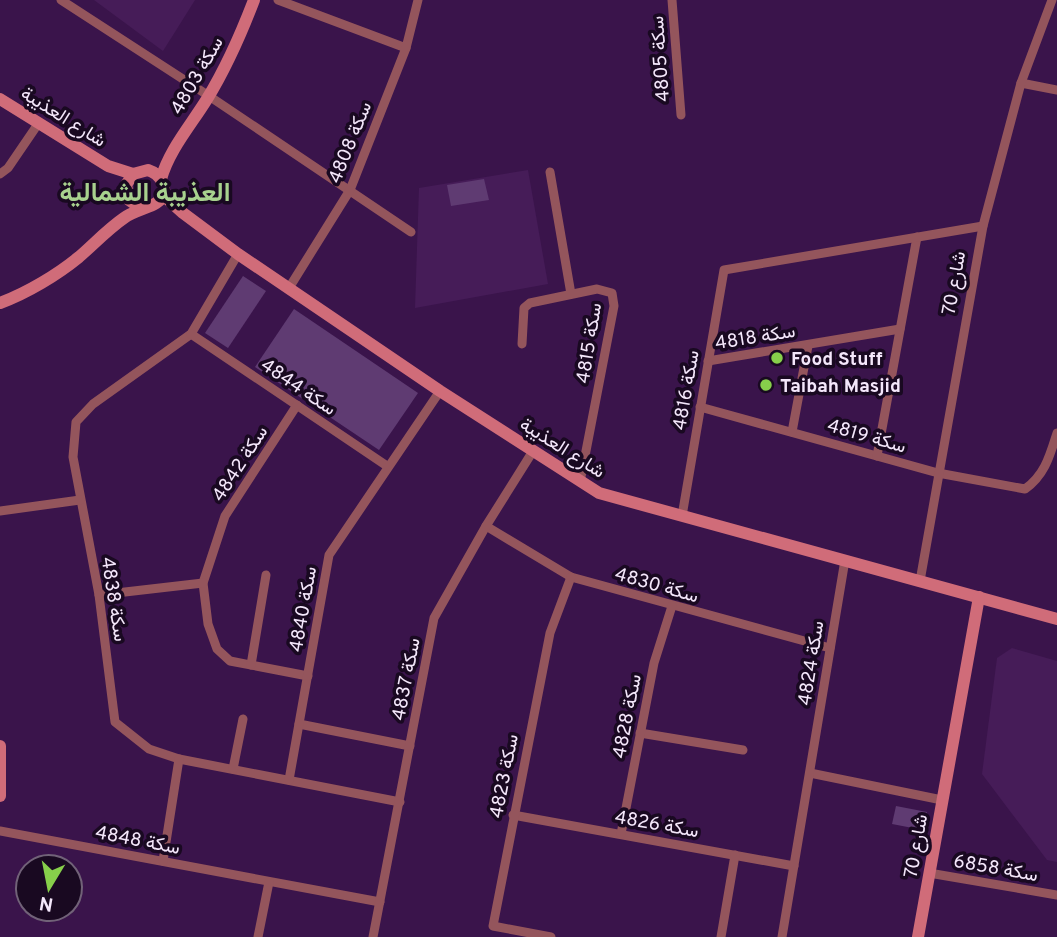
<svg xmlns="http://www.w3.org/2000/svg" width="1057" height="937" viewBox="0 0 1057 937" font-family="Overpass,Vazirmatn,sans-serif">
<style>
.built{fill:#461c58}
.green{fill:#5f3b72}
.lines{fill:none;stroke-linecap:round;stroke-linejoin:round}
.street{stroke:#94555c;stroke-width:9}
.secondary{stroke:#d06c79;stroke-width:12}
.poi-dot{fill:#87cf4b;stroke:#190921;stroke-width:2.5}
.labels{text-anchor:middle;stroke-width:7;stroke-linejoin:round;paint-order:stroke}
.street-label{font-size:19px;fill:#f4e7fb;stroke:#190921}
.poi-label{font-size:19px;font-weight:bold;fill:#f4e7fb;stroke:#190921;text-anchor:start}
.district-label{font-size:26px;font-weight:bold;fill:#a8d18e;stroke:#190921}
</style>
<rect width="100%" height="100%" fill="#3a144b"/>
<g class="built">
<polygon points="94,0 195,0 163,51"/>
<polygon points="528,170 548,284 415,308 419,188"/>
<polygon points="1012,648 1057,661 1057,862 1047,860 982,774 997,658"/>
</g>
<g class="green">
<polygon points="484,179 489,200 451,206 447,185"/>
<polygon points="243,276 266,291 228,348 205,333"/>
<polygon points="294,309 418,393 379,450 255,367"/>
<polygon points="896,806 927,812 923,830 892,824"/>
</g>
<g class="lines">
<g class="street">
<polyline points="61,0 209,96 411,232"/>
<polyline points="278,0 406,48"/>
<polyline points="672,0 681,115"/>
<polyline points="1021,83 1057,90"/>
<polyline points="550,172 571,294"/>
<polyline points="0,174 8,168 38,124"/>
<polyline points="238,254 191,334 93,404 76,422 73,457 99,595 115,722 149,749 179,759 400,802"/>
<polyline points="289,288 350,190 406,48 418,0"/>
<polyline points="191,334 387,466"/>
<polyline points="522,344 524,308 530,303 597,289 612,293 614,306 580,482"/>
<polyline points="708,361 900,329"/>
<polyline points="297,405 225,516 203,583 208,624 217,649 230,661 308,676"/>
<path d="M700,407l238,66 87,16c20,-14 25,-34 32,-56"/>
<polyline points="792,432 808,346"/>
<polyline points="877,456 917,237"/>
<polyline points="0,511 80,500"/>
<polyline points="682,516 724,270 983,226"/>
<polyline points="486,526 571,577 830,648"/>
<polyline points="920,581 983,226 1021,83 1052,0"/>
<polyline points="99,595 203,583"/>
<polyline points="251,665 266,575"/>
<polyline points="299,724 410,746"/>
<polyline points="640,733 743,750"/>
<polyline points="233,769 243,719"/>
<polyline points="810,773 942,800"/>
<polyline points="289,780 329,555 440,391"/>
<polyline points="513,815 794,866"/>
<polyline points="0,831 380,902"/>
<polyline points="621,834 654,663 672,606"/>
<polyline points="163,861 179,759"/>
<polyline points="929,873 1057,895"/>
<polyline points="258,937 269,882"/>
<polyline points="373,937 434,618 486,526 533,451"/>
<polyline points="551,937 493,926 550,633 571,577"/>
<polyline points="721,937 735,855"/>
<polyline points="782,937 845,560"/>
</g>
<g class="secondary">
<polyline points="0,99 108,166 133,174"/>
<path d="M161,179c8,-29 30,-54 46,-80 19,-31 34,-65 47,-99"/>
<polyline points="163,195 183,213 238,254 440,391 599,493 1057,619"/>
<path d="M0,303c27,-10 57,-28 79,-46 15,-13 29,-28 45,-39 10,-8 31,-11 37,-19 8,-12 -1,-25 -13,-29l-15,4 -7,11 3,15 11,8"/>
<polyline points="0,746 0,796"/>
<polyline points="918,937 979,597"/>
</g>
</g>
<g class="poi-dot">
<circle cx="777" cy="358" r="7"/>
<circle cx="766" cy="385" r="7"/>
</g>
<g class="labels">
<g class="street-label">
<text transform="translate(659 59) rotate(-94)" y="7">سكة 4805</text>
<text transform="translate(196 75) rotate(-60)" y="7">سكة 4803</text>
<text transform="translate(64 116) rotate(32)" y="7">شارع العذيبة</text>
<text transform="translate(349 142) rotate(-68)" y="7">سكة 4808</text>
<text transform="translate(953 283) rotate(-80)" y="7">شارع 70</text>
<text transform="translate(755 336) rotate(-9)" y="7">سكة 4818</text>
<text transform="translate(588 343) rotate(-81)" y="7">سكة 4815</text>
<text transform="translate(299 386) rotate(34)" y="7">سكة 4844</text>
<text transform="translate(685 390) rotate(-80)" y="7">سكة 4816</text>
<text transform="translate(867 435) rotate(16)" y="7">سكة 4819</text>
<text transform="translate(563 447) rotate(32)" y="7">شارع العذيبة</text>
<text transform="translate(239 463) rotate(-57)" y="7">سكة 4842</text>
<text transform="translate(657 584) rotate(16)" y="7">سكة 4830</text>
<text transform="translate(115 599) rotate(81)" y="7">سكة 4838</text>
<text transform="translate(302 609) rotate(-80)" y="7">سكة 4840</text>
<text transform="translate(810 663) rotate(-81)" y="7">سكة 4824</text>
<text transform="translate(405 679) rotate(-79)" y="7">سكة 4837</text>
<text transform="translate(626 716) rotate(-79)" y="7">سكة 4828</text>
<text transform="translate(503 776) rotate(-79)" y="7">سكة 4823</text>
<text transform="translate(657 823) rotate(10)" y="7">سكة 4826</text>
<text transform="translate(138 839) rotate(11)" y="7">سكة 4848</text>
<text transform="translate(915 846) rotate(-80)" y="7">شارع 70</text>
<text transform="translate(996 867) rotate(10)" y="7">سكة 6858</text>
</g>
<g class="poi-label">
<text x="791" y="365">Food Stuff</text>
<text x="780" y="392">Taibah Masjid</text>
</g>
<g class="district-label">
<text x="145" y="201">العذيبة الشمالية</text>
</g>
</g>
<g transform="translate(49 888) rotate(190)"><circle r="33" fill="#190921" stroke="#716278" stroke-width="2"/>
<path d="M0-5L12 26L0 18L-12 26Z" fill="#87cf4b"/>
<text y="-10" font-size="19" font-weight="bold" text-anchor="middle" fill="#f4e7fb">N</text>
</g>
</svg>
